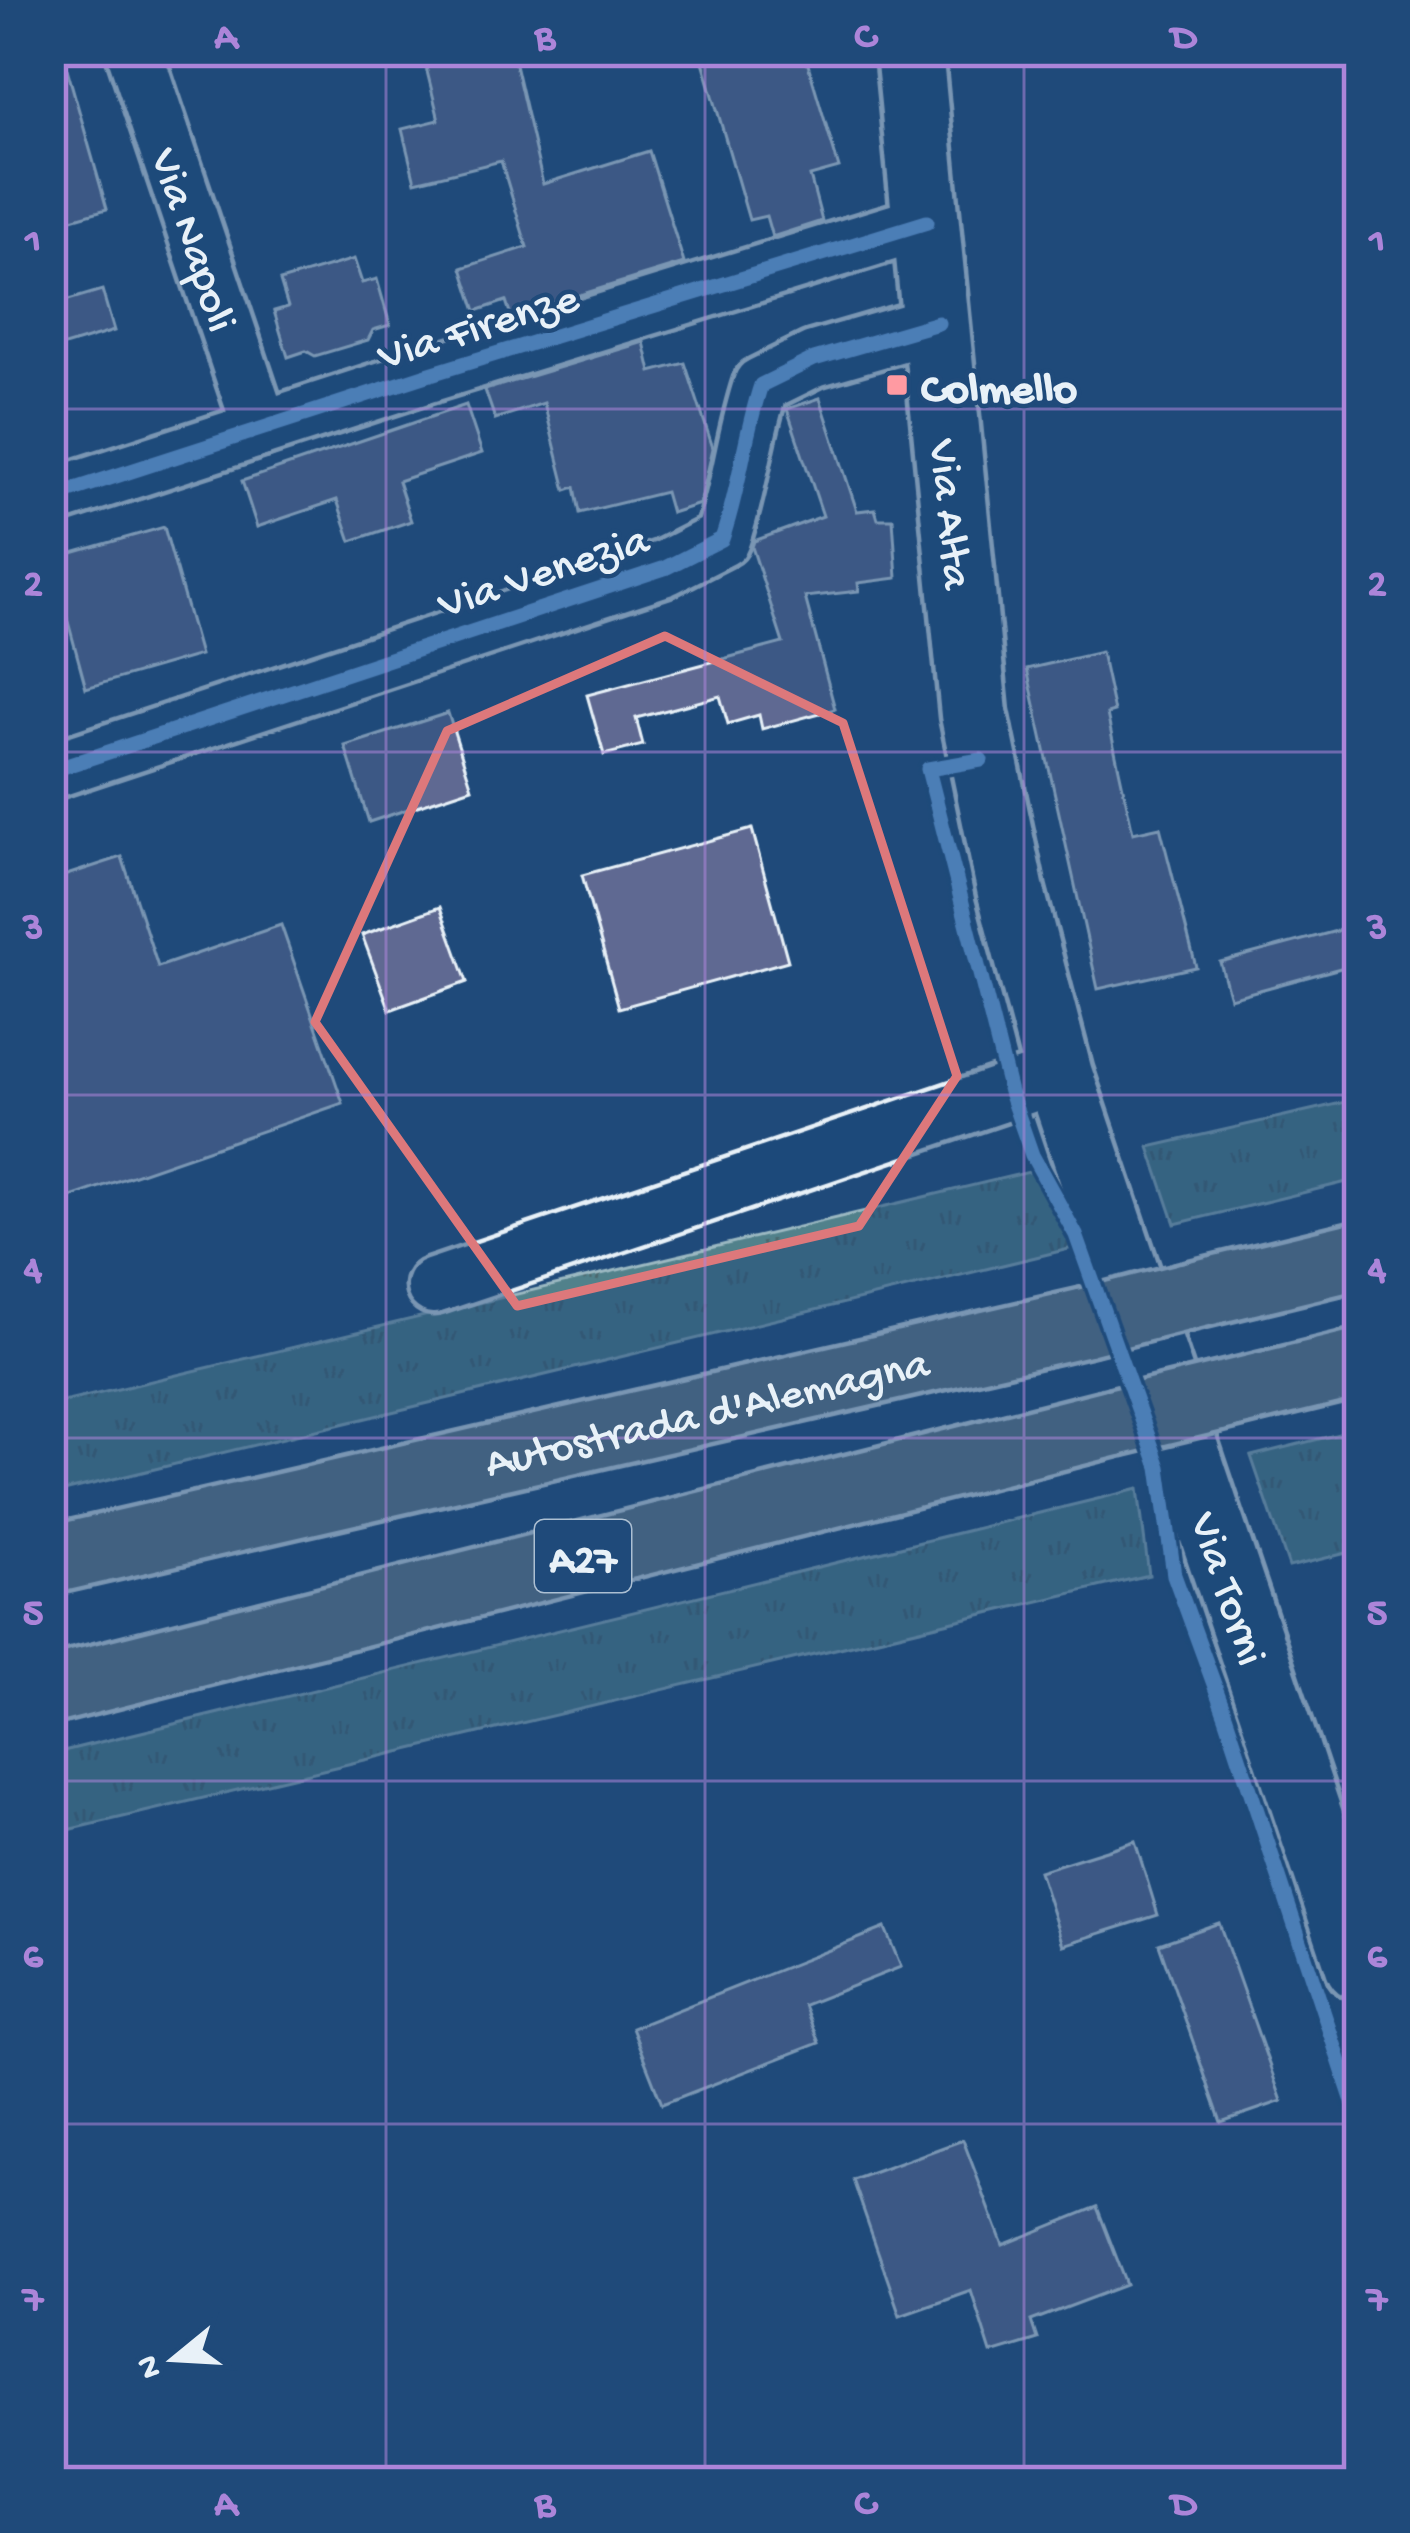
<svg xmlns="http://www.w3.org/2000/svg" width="1410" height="2533" viewBox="0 0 1410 2533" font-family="'Gochi Hand',sans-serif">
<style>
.grass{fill:url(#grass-tufts);stroke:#9cb9c2;stroke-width:3}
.building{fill:#5f6992;stroke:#e8f1f8;stroke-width:3}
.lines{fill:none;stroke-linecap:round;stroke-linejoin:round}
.street-casing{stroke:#e8f1f8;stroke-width:63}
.secondary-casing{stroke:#e8f1f8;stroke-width:75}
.highway-casing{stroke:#e8f1f8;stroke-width:75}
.street{stroke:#1f4a7a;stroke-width:54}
.secondary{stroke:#1f4a7a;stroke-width:66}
.highway{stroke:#6b7d8b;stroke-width:66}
.highway-bridge-casing{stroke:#e8f1f8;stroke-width:75;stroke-linecap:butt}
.highway-bridge{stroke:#6b7d8b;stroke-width:66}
.cycleway-casing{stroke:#1f4a7a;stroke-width:22}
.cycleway{stroke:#80bcff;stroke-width:15}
.marked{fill:none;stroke:#dd787b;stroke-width:9;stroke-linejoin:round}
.grid{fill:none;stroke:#ac85d9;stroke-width:3;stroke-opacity:0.55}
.poi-dot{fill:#ff9aa2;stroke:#1f4a7a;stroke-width:4.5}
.labels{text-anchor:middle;stroke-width:9;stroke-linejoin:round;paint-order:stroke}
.shield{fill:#1f4a7a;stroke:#acbfd2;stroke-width:3}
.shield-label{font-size:42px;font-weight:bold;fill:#e8f1f8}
.street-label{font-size:45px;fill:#e8f1f8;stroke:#1f4a7a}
.poi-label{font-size:45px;font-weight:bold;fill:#e8f1f8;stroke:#1f4a7a;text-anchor:start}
.neatline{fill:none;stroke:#ac85d9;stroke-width:4.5}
.grid-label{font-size:39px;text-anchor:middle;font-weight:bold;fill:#ac85d9}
</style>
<defs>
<pattern id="grass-tufts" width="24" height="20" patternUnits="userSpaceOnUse" patternTransform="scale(3)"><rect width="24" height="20" fill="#51818b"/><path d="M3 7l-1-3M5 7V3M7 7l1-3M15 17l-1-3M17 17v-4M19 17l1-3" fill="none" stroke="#4c676e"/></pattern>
</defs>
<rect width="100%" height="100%" fill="#1f4a7a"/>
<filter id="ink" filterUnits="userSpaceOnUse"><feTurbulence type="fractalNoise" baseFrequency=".00833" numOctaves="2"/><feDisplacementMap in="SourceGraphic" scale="24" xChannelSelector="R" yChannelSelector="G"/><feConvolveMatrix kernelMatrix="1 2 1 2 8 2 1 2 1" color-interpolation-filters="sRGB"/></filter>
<g filter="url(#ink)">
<g class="grass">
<polygon points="1359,1099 1359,1179 1175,1224 1149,1147"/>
<polygon points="1067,1163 1094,1243 51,1494 51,1405"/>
<polygon points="1359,1429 1359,1550 1289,1567 1251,1456"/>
<polygon points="1138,1489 1149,1575 51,1834 51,1754"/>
</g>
<g class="building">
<polygon points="62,51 107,209 51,225 51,52"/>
<polygon points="422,51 512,51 543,184 649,151 684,263 511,316 506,301 476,311 462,268 527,247 501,161 415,182 402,129 439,120"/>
<polygon points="700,51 804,51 839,168 810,176 822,221 772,237 766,216 749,220"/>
<polygon points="354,259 362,283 377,279 390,325 373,330 368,340 315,356 306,351 288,357 274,311 288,307 280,281"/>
<polygon points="102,290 114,331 51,350 51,305"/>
<polygon points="644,342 651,372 685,363 713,448 700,504 671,513 665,492 580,513 575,487 566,490 544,403 495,419 485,390"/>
<polygon points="820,398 857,511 875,509 878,519 893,519 897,578 858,583 859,591 805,597 835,709 762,729 759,715 728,724 720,696 636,718 643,745 604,755 587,695 783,643 752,547 754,541 823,516 787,409"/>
<polygon points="466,405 482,453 398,481 411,521 351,541 337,500 257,527 242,481"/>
<polygon points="164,527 200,655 86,688 51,559"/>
<polygon points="1101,652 1114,712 1107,714 1133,833 1160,827 1196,967 1098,989 1027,669"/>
<polygon points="448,713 472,788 369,822 345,746"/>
<polygon points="752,829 788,961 619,1008 582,875"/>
<polygon points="122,857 158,967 281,925 343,1103 51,1204 51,880"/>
<polygon points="440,907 467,982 390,1010 362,935"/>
<polygon points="1359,925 1359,963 1230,998 1220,962"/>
<polygon points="1135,1841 1158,1915 1063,1945 1039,1871"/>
<polygon points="1219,1923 1282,2101 1221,2122 1159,1944"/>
<polygon points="885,1928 901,1967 804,2005 819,2043 662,2104 632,2028"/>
<polygon points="963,2140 1003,2245 1097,2207 1127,2285 1031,2321 1037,2339 991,2353 971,2290 900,2315 853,2180"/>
</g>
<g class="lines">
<defs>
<g id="street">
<path id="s1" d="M134,51l127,378"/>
<polyline points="51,497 424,376 927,222"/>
<path d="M51,771l614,-203 57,-29c18,-51 22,-103 39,-154l53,-26 124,-36"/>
<polyline points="434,1286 1059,1075"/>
</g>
<g id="secondary">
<path id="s2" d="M909,51l65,663 37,178 48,183 300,891"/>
</g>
<g id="highway">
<polyline points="1185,1297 1359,1255"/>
<polyline points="1215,1398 1359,1363"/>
<path id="s3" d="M51,1560l1035,-238"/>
<polyline points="51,1690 1115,1422"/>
</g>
</defs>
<use href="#street" class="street-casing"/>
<use href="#secondary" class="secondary-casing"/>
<use href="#highway" class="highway-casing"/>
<use href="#street" class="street"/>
<use href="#secondary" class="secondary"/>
<use href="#highway" class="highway"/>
<defs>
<g id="highway-bridge">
<polyline points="1086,1322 1185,1297"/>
<polyline points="1115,1422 1215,1398"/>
</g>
</defs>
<use href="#highway-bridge" class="highway-bridge-casing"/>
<use href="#highway-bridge" class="highway-bridge"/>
<defs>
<g id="cycleway">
<polyline points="51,497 424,376 927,222"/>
<polyline points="981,760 928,769 1010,1092 1032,1155 1076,1235 1159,1467 1174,1575 1226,1717 1359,2120"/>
<path d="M51,771l614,-203 57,-29c18,-51 22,-103 39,-154l53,-26 124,-36"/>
</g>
</defs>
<use href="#cycleway" class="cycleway-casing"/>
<use href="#cycleway" class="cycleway"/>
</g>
</g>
<path d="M0 0H1410V2533H0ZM665,636l178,87 114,353 -98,150 -342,80 -202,-284 132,-291z" fill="#1f4a7a" fill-opacity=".55" fill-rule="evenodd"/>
<path class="marked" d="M665,636l178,87 114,353 -98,150 -342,80 -202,-284 132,-291z"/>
<path class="grid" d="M386,51v2431M705,51v2431M1024,51v2431M51,409h1308M51,752h1308M51,1095h1308M51,1438h1308M51,1781h1308M51,2124h1308"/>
<rect class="poi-dot" x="885" y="373" width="24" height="24" rx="6"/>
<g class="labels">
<rect class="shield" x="535" y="1520" width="96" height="72" rx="9"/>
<g class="shield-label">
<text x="583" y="1571">A27</text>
</g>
<g class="street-label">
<text dy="16" stroke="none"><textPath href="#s1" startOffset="198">Via Napoli</textPath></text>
<text transform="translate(477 323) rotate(-17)" y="16">Via Firenze</text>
<text dy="16" stroke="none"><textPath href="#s2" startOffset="465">Via Alta</textPath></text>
<text transform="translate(542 568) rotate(-18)" y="16">Via Venezia</text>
<text dy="16" stroke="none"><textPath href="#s3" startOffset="672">Autostrada d'Alemagna</textPath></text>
<text dy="16" stroke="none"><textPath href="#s2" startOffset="1578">Via Torni</textPath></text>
</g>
<g class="poi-label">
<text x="921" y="401">Colmello</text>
</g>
</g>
<rect width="1410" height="2533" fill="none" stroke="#1f4a7a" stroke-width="132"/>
<g transform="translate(174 2359) rotate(252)" stroke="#1f4a7a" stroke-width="9" paint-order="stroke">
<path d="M0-9L21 45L0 30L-21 45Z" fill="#e8f1f8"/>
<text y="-18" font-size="33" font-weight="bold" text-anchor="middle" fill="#e8f1f8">N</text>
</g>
<rect x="66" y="66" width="1278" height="2401" class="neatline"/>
<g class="grid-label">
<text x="226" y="47">A</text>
<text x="545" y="47">B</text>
<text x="865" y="47">C</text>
<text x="1184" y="47">D</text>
<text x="33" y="251">1</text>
<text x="1377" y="251">1</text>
<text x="33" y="594">2</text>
<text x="1377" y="594">2</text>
<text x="33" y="937">3</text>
<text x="1377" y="937">3</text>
<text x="33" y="1280">4</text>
<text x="1377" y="1280">4</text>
<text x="33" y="1623">5</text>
<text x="1377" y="1623">5</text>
<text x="33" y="1966">6</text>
<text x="1377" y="1966">6</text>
<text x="33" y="2309">7</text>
<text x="1377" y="2309">7</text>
<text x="226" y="2514">A</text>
<text x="545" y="2514">B</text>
<text x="865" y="2514">C</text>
<text x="1184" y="2514">D</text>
</g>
</svg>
